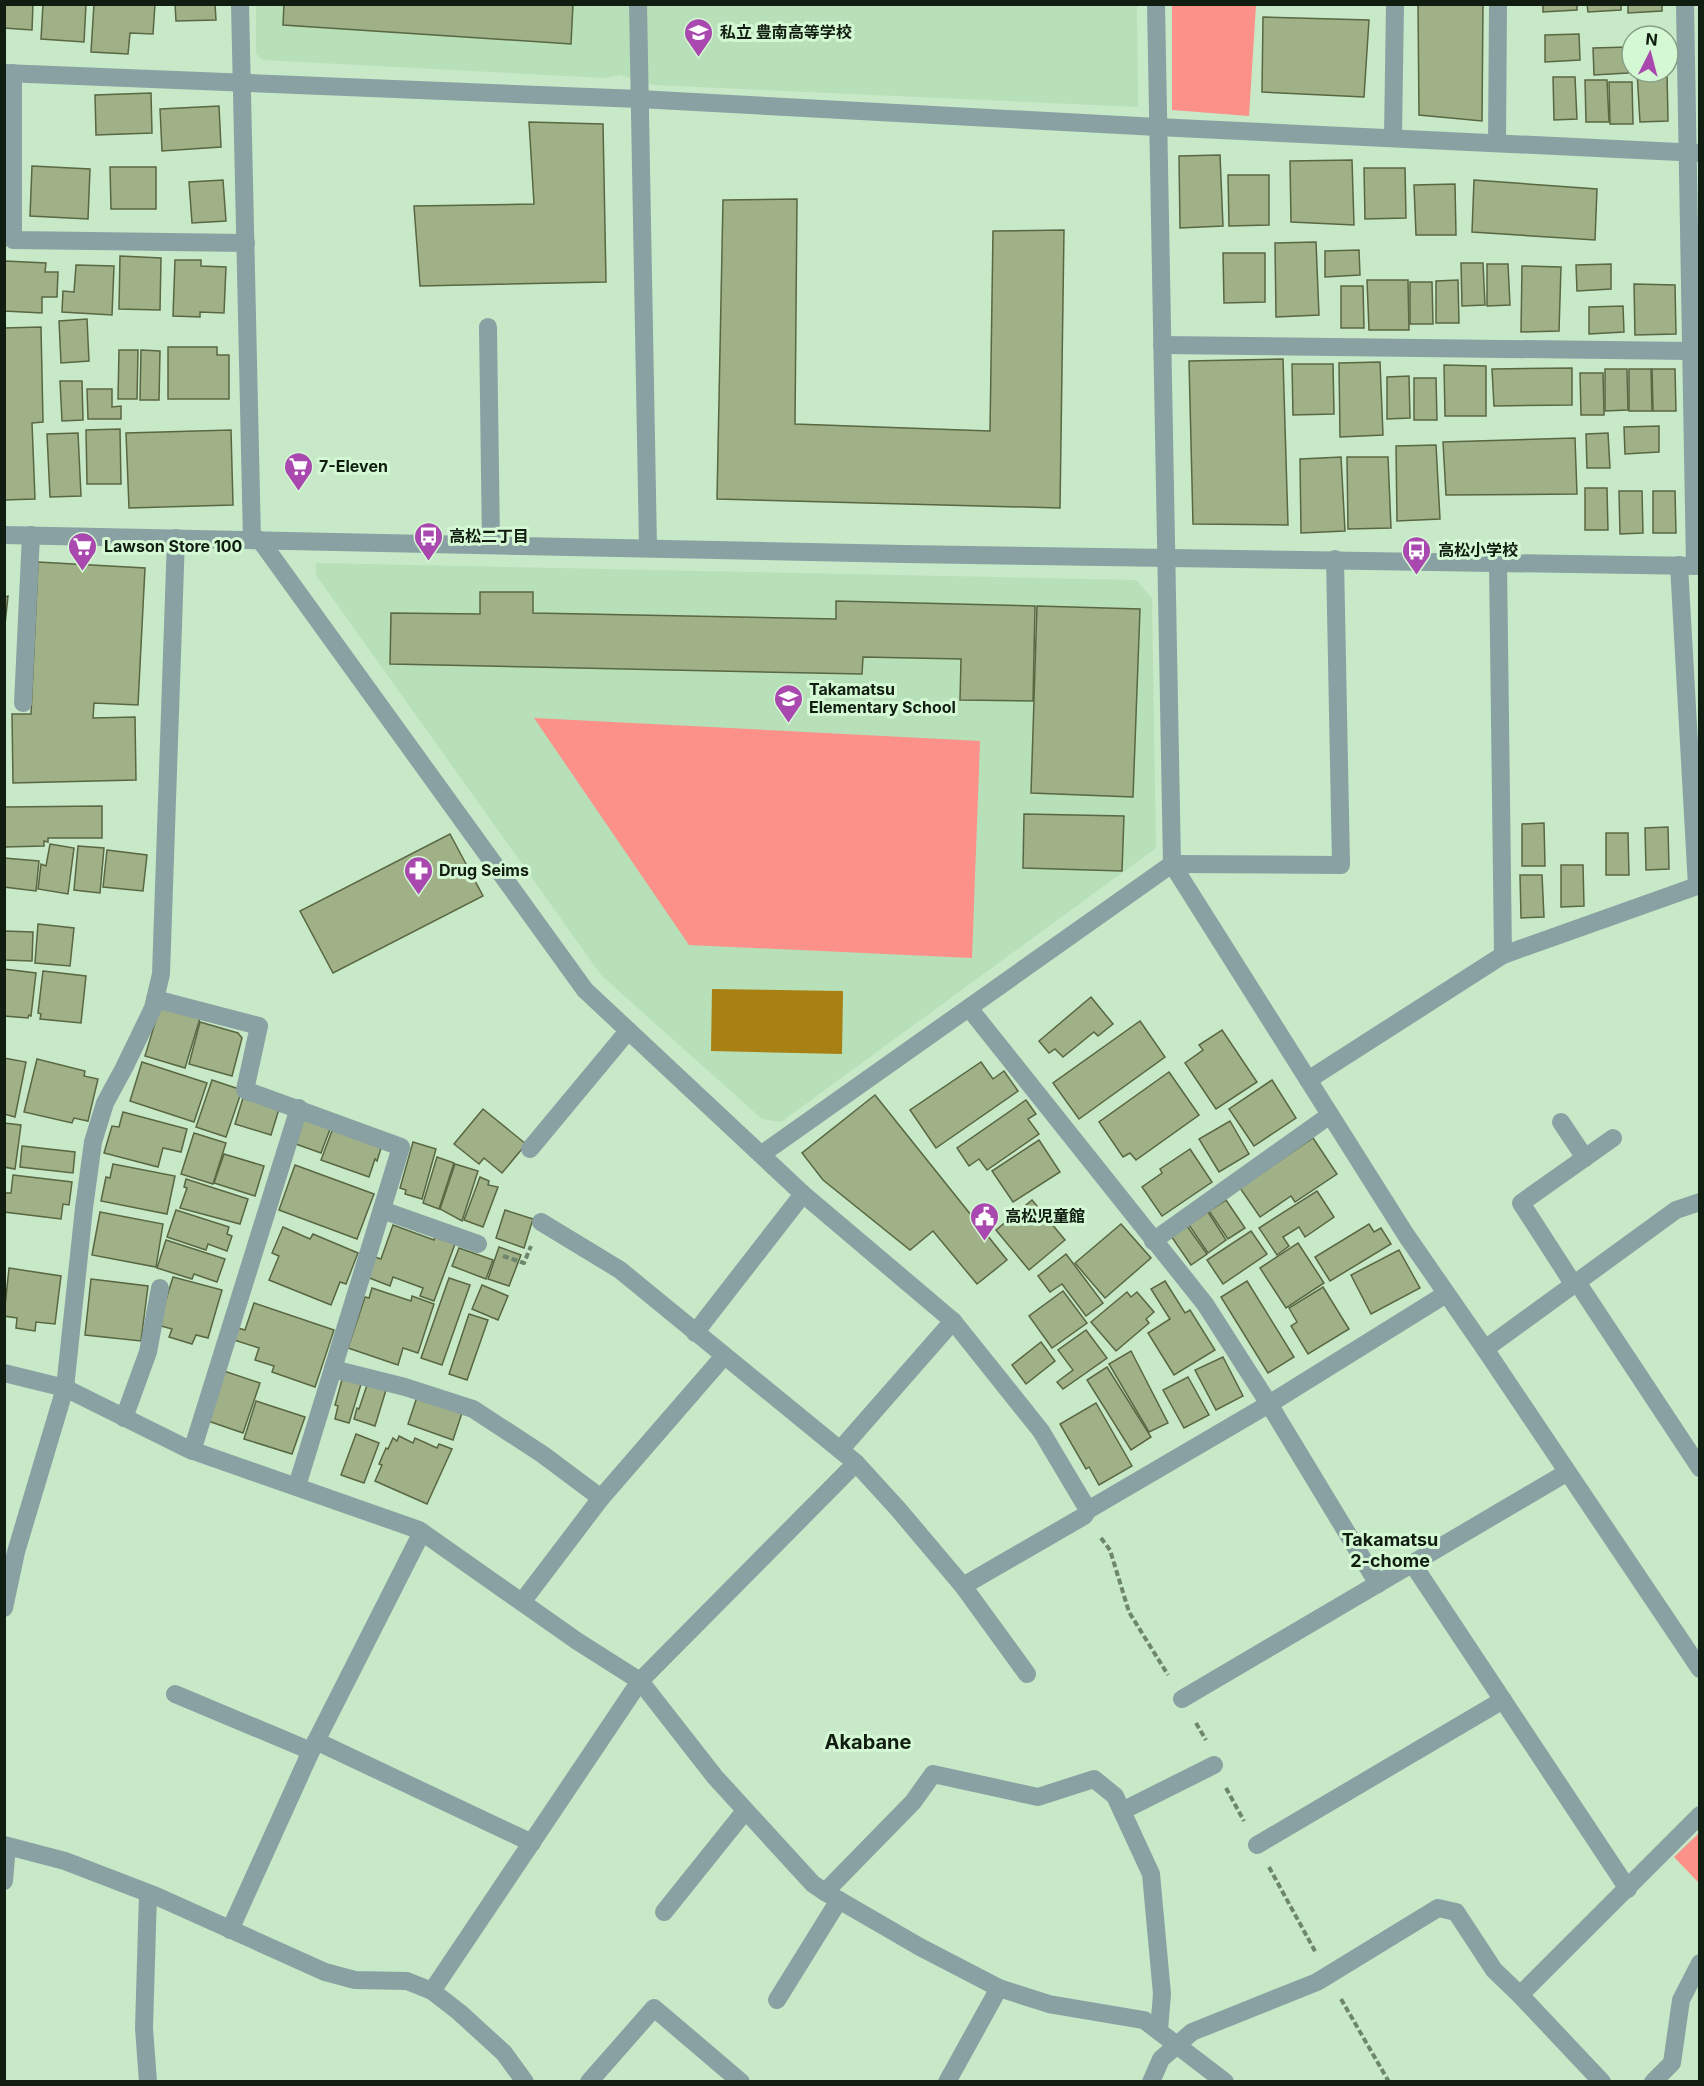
<svg xmlns="http://www.w3.org/2000/svg" width="1704" height="2086" viewBox="0 0 1704 2086" font-family="Inter,'Noto Sans JP',sans-serif">
<style>
.built{fill:#b7dfb8}
.green{fill:#fc9189}
.water{fill:#a88013}
.building{fill:#a0b087;stroke:#596742;stroke-width:1.5}
.lines{fill:none;stroke-linecap:round;stroke-linejoin:round}
.path{stroke:#6e866e;stroke-width:4;stroke-dasharray:6 3;stroke-linecap:butt}
.minor{stroke:#89a1a3;stroke-width:18}
.labels{text-anchor:middle;stroke-width:6;stroke-linejoin:round;paint-order:stroke}
.poi-label{font-size:16px;font-weight:bold;fill:#101d10;stroke:#d4f7d4;text-anchor:start}
.neighbourhood-label{font-size:18px;font-weight:bold;fill:#101d10;stroke:#d4f7d4}
.quarter-label{font-size:20px;font-weight:bold;fill:#101d10;stroke:#d4f7d4}
</style>
<rect width="100%" height="100%" fill="#c7e9c7"/>
<g class="built">
<polygon points="256,5 1137,5 1138,107 654,85 620,75 605,78 263,60 256,54"/>
<polygon points="316,563 1136,580 1152,598 1156,848 781,1122 762,1119 601,975 316,575"/>
</g>
<g class="green">
<polygon points="1172,5 1256,5 1249,116 1172,110"/>
<polygon points="534,718 980,741 972,958 689,945"/>
<polygon points="1699,1833 1699,1883 1674,1857"/>
</g>
<polygon class="water" points="712,989 843,991 842,1054 711,1051"/>
<g class="building">
<polygon points="4,4 33,4 32,30 4,28"/>
<polygon points="43,4 86,4 84,42 41,39"/>
<polygon points="94,4 155,4 153,34 130,33 128,54 91,52"/>
<polygon points="175,4 215,4 216,20 176,21"/>
<polygon points="284,4 573,4 571,44 283,25"/>
<polygon points="1418,4 1483,4 1482,121 1419,115"/>
<polygon points="1543,4 1577,4 1577,10 1543,12"/>
<polygon points="1587,4 1621,4 1621,10 1588,12"/>
<polygon points="1628,4 1662,4 1662,11 1628,13"/>
<polygon points="1263,17 1369,20 1364,97 1262,92"/>
<polygon points="1579,34 1580,60 1545,62 1545,35"/>
<polygon points="1628,47 1628,73 1594,75 1593,48"/>
<polygon points="1637,72 1667,72 1668,121 1640,122"/>
<polygon points="1553,77 1575,77 1577,119 1554,120"/>
<polygon points="1585,80 1607,80 1609,122 1586,122"/>
<polygon points="1609,82 1632,82 1633,124 1610,124"/>
<polygon points="151,93 152,133 96,135 95,95"/>
<polygon points="219,106 221,147 162,151 160,109"/>
<polygon points="529,122 603,124 606,282 420,286 414,206 534,204"/>
<polygon points="1220,155 1223,226 1180,228 1179,156"/>
<polygon points="1352,160 1354,225 1291,222 1290,161"/>
<polygon points="32,166 90,169 88,219 30,216"/>
<polygon points="110,167 156,167 156,209 111,209"/>
<polygon points="1364,168 1405,168 1406,218 1365,219"/>
<polygon points="1228,175 1269,175 1269,225 1229,226"/>
<polygon points="223,180 226,221 192,223 189,182"/>
<polygon points="1474,180 1597,189 1595,240 1472,232"/>
<polygon points="1455,184 1456,235 1416,235 1414,185"/>
<polygon points="797,199 795,424 990,431 993,231 1064,230 1060,508 717,499 723,200"/>
<polygon points="1316,242 1319,315 1276,317 1275,243"/>
<polygon points="1359,250 1360,275 1325,277 1325,251"/>
<polygon points="1223,253 1265,253 1265,302 1224,303"/>
<polygon points="120,256 161,258 160,310 119,309"/>
<polygon points="175,260 201,260 201,266 226,267 224,313 200,312 200,317 173,316"/>
<polygon points="5,261 46,263 45,272 58,272 57,297 42,297 42,313 4,311"/>
<polygon points="1461,263 1483,263 1485,305 1462,306"/>
<polygon points="1487,264 1508,264 1510,305 1487,306"/>
<polygon points="1611,264 1611,289 1577,291 1576,265"/>
<polygon points="76,265 114,266 112,315 62,312 63,291 74,292"/>
<polygon points="1522,266 1561,267 1559,331 1521,332"/>
<polygon points="1367,280 1408,280 1409,330 1369,330"/>
<polygon points="1458,280 1459,323 1436,323 1436,281"/>
<polygon points="1410,282 1432,282 1433,324 1410,324"/>
<polygon points="1634,284 1675,285 1676,334 1635,335"/>
<polygon points="1341,286 1363,286 1364,328 1341,328"/>
<polygon points="1623,306 1624,332 1589,334 1589,307"/>
<polygon points="87,319 89,361 61,363 59,321"/>
<polygon points="41,327 43,422 32,423 35,499 4,500 4,328"/>
<polygon points="168,347 217,347 217,355 229,355 229,399 168,399"/>
<polygon points="119,350 138,350 137,399 118,399"/>
<polygon points="141,350 160,351 159,400 140,400"/>
<polygon points="1283,359 1288,525 1193,524 1189,361"/>
<polygon points="1380,362 1383,435 1340,437 1339,363"/>
<polygon points="1292,364 1333,364 1334,414 1293,415"/>
<polygon points="1444,365 1486,366 1486,416 1445,416"/>
<polygon points="1572,368 1572,405 1494,406 1492,369"/>
<polygon points="1605,369 1627,369 1628,410 1605,411"/>
<polygon points="1629,369 1651,369 1652,411 1629,411"/>
<polygon points="1652,369 1675,369 1676,411 1653,411"/>
<polygon points="1580,373 1603,373 1604,415 1581,415"/>
<polygon points="1409,376 1410,418 1387,419 1387,377"/>
<polygon points="1414,378 1436,378 1437,420 1414,420"/>
<polygon points="60,381 82,381 83,420 62,421"/>
<polygon points="87,389 112,389 112,407 121,406 121,419 88,419"/>
<polygon points="1659,426 1659,452 1625,454 1624,427"/>
<polygon points="120,429 121,484 87,484 86,430"/>
<polygon points="231,430 233,505 129,508 126,433"/>
<polygon points="78,433 81,496 50,497 47,434"/>
<polygon points="1608,433 1610,468 1587,468 1586,434"/>
<polygon points="1575,438 1577,494 1446,495 1443,442"/>
<polygon points="1436,445 1440,519 1397,521 1396,446"/>
<polygon points="1341,457 1345,531 1301,533 1300,459"/>
<polygon points="1347,457 1388,457 1391,528 1348,529"/>
<polygon points="1585,488 1607,488 1608,530 1585,530"/>
<polygon points="1619,491 1642,491 1643,533 1620,534"/>
<polygon points="1653,491 1675,491 1676,533 1653,533"/>
<polygon points="38,562 145,568 138,705 94,703 93,718 135,717 136,780 13,783 12,714 31,714"/>
<polygon points="4,589 5,597 8,596 4,634"/>
<polygon points="480,592 533,592 533,613 836,619 836,601 1035,606 1033,701 960,700 961,659 863,657 862,674 390,664 391,613 480,614"/>
<polygon points="1037,606 1140,609 1133,797 1031,793"/>
<polygon points="102,806 102,838 48,838 48,842 44,841 44,846 5,847 5,807"/>
<polygon points="1024,814 1124,816 1122,871 1023,868"/>
<polygon points="1544,823 1545,866 1522,866 1522,824"/>
<polygon points="1668,827 1669,869 1646,870 1645,828"/>
<polygon points="1606,833 1628,833 1629,875 1606,875"/>
<polygon points="450,834 483,896 333,973 300,911"/>
<polygon points="50,844 74,848 68,894 38,889 41,864 46,866"/>
<polygon points="78,846 104,848 100,893 74,890"/>
<polygon points="107,850 147,855 143,891 103,887"/>
<polygon points="4,858 39,861 36,891 4,887"/>
<polygon points="1561,865 1583,865 1584,906 1561,907"/>
<polygon points="1520,875 1542,875 1544,917 1521,918"/>
<polygon points="38,924 74,928 70,966 35,963"/>
<polygon points="4,931 33,932 32,961 4,960"/>
<polygon points="4,969 36,973 31,1016 29,1015 28,1018 4,1016"/>
<polygon points="43,971 86,976 81,1023 40,1019 41,1014 38,1013"/>
<polygon points="1091,997 1113,1024 1098,1036 1094,1032 1063,1057 1055,1049 1049,1053 1039,1041"/>
<polygon points="161,1003 201,1015 185,1068 145,1056"/>
<polygon points="1140,1021 1165,1057 1079,1119 1053,1083"/>
<polygon points="200,1022 238,1033 242,1038 232,1076 189,1064"/>
<polygon points="1222,1030 1257,1082 1216,1109 1185,1063 1203,1050 1199,1045"/>
<polygon points="4,1058 26,1062 15,1117 4,1114"/>
<polygon points="37,1059 85,1071 84,1076 98,1079 88,1121 74,1118 72,1123 24,1112"/>
<polygon points="142,1062 207,1083 194,1122 130,1101"/>
<polygon points="981,1062 993,1079 1004,1071 1018,1091 936,1148 910,1110"/>
<polygon points="1169,1072 1199,1115 1136,1160 1130,1153 1123,1157 1099,1122"/>
<polygon points="212,1080 242,1090 226,1137 196,1127"/>
<polygon points="1272,1080 1296,1118 1254,1146 1229,1109"/>
<polygon points="875,1095 1007,1260 977,1284 933,1231 910,1250 823,1180 802,1153"/>
<polygon points="243,1098 279,1109 271,1135 235,1124"/>
<polygon points="1026,1100 1036,1114 1028,1119 1039,1134 987,1170 979,1159 969,1166 957,1148"/>
<polygon points="483,1109 526,1144 502,1173 484,1158 479,1164 454,1144"/>
<polygon points="123,1112 187,1129 181,1152 163,1148 158,1167 104,1153 112,1126 119,1127"/>
<polygon points="304,1114 332,1124 321,1153 293,1143"/>
<polygon points="1230,1121 1249,1154 1219,1172 1199,1139"/>
<polygon points="4,1123 21,1125 15,1169 4,1167"/>
<polygon points="333,1128 382,1145 377,1161 375,1159 369,1177 321,1160"/>
<polygon points="194,1133 226,1143 213,1184 181,1174"/>
<polygon points="1313,1138 1337,1174 1295,1202 1291,1196 1260,1217 1240,1188"/>
<polygon points="1039,1140 1060,1172 1013,1202 992,1171"/>
<polygon points="413,1142 436,1149 422,1199 405,1194 406,1190 400,1188"/>
<polygon points="22,1146 75,1152 73,1173 20,1167"/>
<polygon points="1190,1149 1212,1182 1162,1216 1142,1187 1162,1173 1160,1169"/>
<polygon points="224,1154 264,1166 255,1196 214,1183"/>
<polygon points="437,1157 454,1163 439,1209 423,1203"/>
<polygon points="113,1164 175,1176 167,1214 101,1201 106,1177 110,1178"/>
<polygon points="455,1164 478,1171 462,1221 440,1209"/>
<polygon points="295,1165 374,1194 357,1239 279,1210"/>
<polygon points="13,1175 72,1182 69,1205 63,1204 61,1219 4,1212 5,1193 11,1193"/>
<polygon points="480,1177 489,1181 488,1185 498,1187 483,1227 464,1220"/>
<polygon points="186,1179 248,1199 240,1224 180,1208 187,1188 184,1187"/>
<polygon points="1317,1191 1334,1217 1305,1237 1299,1227 1283,1237 1289,1246 1277,1255 1259,1228"/>
<polygon points="1032,1200 1065,1240 1029,1270 996,1230"/>
<polygon points="1226,1200 1245,1228 1228,1239 1209,1211"/>
<polygon points="176,1210 229,1227 227,1234 232,1236 227,1251 208,1244 206,1250 167,1237"/>
<polygon points="505,1210 533,1219 524,1248 496,1238"/>
<polygon points="100,1212 163,1224 156,1267 92,1255"/>
<polygon points="1208,1212 1226,1240 1208,1253 1189,1225"/>
<polygon points="1121,1224 1151,1258 1105,1298 1075,1263"/>
<polygon points="1369,1224 1374,1232 1381,1228 1391,1244 1330,1281 1315,1257"/>
<polygon points="393,1225 434,1240 435,1237 455,1244 434,1301 420,1296 423,1288 393,1277 390,1286 367,1277 375,1257 381,1259"/>
<polygon points="1187,1226 1207,1254 1191,1265 1171,1236"/>
<polygon points="283,1227 310,1239 313,1234 358,1253 346,1284 340,1282 331,1305 269,1280 279,1256 272,1253"/>
<polygon points="1251,1231 1267,1254 1223,1284 1207,1260"/>
<polygon points="166,1240 225,1259 217,1282 194,1274 192,1279 157,1268"/>
<polygon points="1298,1243 1324,1283 1286,1308 1260,1268"/>
<polygon points="499,1247 521,1255 509,1286 488,1279"/>
<polygon points="459,1248 493,1260 486,1279 452,1266"/>
<polygon points="1399,1250 1420,1288 1371,1314 1351,1275"/>
<polygon points="1066,1254 1103,1303 1086,1316 1062,1284 1050,1292 1038,1276"/>
<polygon points="9,1268 61,1276 55,1324 36,1322 35,1331 16,1328 17,1318 4,1316"/>
<polygon points="173,1277 222,1290 208,1338 196,1335 192,1344 169,1337 172,1329 154,1324 166,1300"/>
<polygon points="449,1278 470,1285 442,1365 421,1358"/>
<polygon points="91,1279 148,1286 141,1341 85,1335"/>
<polygon points="1165,1281 1185,1313 1190,1310 1215,1350 1174,1375 1148,1333 1170,1319 1151,1289"/>
<polygon points="1247,1281 1294,1357 1268,1373 1221,1297"/>
<polygon points="482,1285 508,1296 498,1320 472,1309"/>
<polygon points="1323,1287 1349,1329 1308,1354 1291,1326 1297,1322 1289,1308"/>
<polygon points="372,1288 411,1301 412,1296 434,1304 418,1353 403,1348 398,1365 348,1348 365,1297 369,1298"/>
<polygon points="1063,1291 1087,1323 1052,1348 1029,1316"/>
<polygon points="1127,1292 1131,1297 1137,1292 1154,1312 1146,1319 1149,1323 1116,1351 1091,1322"/>
<polygon points="254,1303 334,1330 315,1387 272,1372 274,1366 255,1360 259,1348 234,1340 238,1328 245,1330"/>
<polygon points="469,1314 488,1320 467,1380 449,1374"/>
<polygon points="1086,1330 1107,1358 1063,1389 1057,1382 1073,1370 1058,1350"/>
<polygon points="1041,1342 1055,1361 1026,1384 1012,1365"/>
<polygon points="1131,1351 1168,1423 1149,1432 1109,1364"/>
<polygon points="1223,1357 1243,1396 1216,1410 1195,1370"/>
<polygon points="1107,1367 1151,1437 1131,1450 1087,1380"/>
<polygon points="224,1371 260,1383 243,1433 208,1421"/>
<polygon points="343,1376 362,1381 349,1423 335,1419 338,1406 335,1405"/>
<polygon points="1188,1377 1209,1415 1184,1428 1163,1390"/>
<polygon points="367,1385 386,1390 375,1426 354,1419 357,1408 359,1409"/>
<polygon points="418,1394 463,1410 453,1440 408,1424"/>
<polygon points="256,1401 305,1417 292,1454 244,1439"/>
<polygon points="1096,1403 1132,1466 1099,1485 1089,1467 1086,1469 1060,1424"/>
<polygon points="356,1434 379,1443 364,1483 341,1475"/>
<polygon points="399,1436 413,1443 415,1438 437,1448 439,1444 452,1449 427,1504 375,1481 382,1465 379,1464 386,1448 388,1449 393,1438 397,1441"/>
</g>
<g class="lines">
<g class="path">
<polyline points="503,1256 524,1263 531,1246"/>
<polyline points="1101,1538 1110,1550 1129,1612 1168,1675"/>
<polyline points="1196,1723 1206,1740"/>
<polyline points="1226,1788 1244,1821"/>
<polyline points="1269,1867 1316,1953"/>
<polyline points="1341,1999 1389,2082"/>
</g>
<g class="minor">
<polyline points="240,4 252,540"/>
<polyline points="638,4 648,548"/>
<polyline points="1685,4 1695,566"/>
<polyline points="4,73 639,99 1157,127 1700,153"/>
<polyline points="13,73 13,240 246,243"/>
<polyline points="1393,137 1395,4"/>
<polyline points="1497,143 1498,4"/>
<polyline points="488,327 491,544"/>
<polyline points="1162,345 1691,351"/>
<polyline points="4,535 904,554 1700,566"/>
<polyline points="260,540 585,990 803,1194 953,1321 1041,1431 1088,1510"/>
<polyline points="1498,562 1503,955"/>
<polyline points="23,703 31,535"/>
<polyline points="1172,864 1406,1235 1485,1349 1700,1669"/>
<polyline points="1172,864 1341,865 1335,559"/>
<polyline points="155,999 259,1026 245,1090 401,1147 297,1486"/>
<polyline points="969,1008 1205,1304 1269,1404 1378,1584"/>
<polyline points="1308,1080 1503,955 1697,886 1679,565"/>
<polyline points="1561,1122 1585,1158"/>
<polyline points="530,1149 628,1031"/>
<polyline points="762,1154 1172,864 1156,4"/>
<polyline points="382,1210 478,1244"/>
<polyline points="1153,1241 1330,1115"/>
<polyline points="1577,1282 1700,1468"/>
<polyline points="1574,1285 1521,1203 1613,1138"/>
<polyline points="695,1333 803,1194"/>
<polyline points="1485,1349 1676,1210 1700,1202"/>
<polyline points="333,1369 405,1387 473,1409 542,1454 601,1498"/>
<polyline points="4,1373 65,1388 188,1449 419,1530 577,1641 640,1681 715,1777 813,1884 825,1892 920,1947 999,1988 1049,2004 1144,2020 1225,2082"/>
<polyline points="124,1418 148,1352 160,1288"/>
<polyline points="840,1450 953,1321"/>
<polyline points="192,1451 299,1108"/>
<polyline points="856,1463 898,1509 963,1586 1027,1674"/>
<polyline points="1412,1563 1628,1889"/>
<polyline points="963,1586 1084,1516 1088,1510 1269,1404 1446,1294"/>
<polyline points="522,1602 601,1498 724,1356"/>
<polyline points="4,1608 16,1552 65,1388 84,1208 93,1142 105,1103 124,1068 153,1008 161,974 176,538"/>
<polyline points="175,1694 311,1751"/>
<polyline points="1182,1699 1566,1473"/>
<polyline points="316,1741 532,1843"/>
<polyline points="1122,1811 1214,1765"/>
<polyline points="4,1845 65,1861 156,1896 325,1972 355,1980 407,1981 432,1991 459,2012 504,2053 525,2082"/>
<polyline points="1257,1845 1503,1700"/>
<polyline points="4,1881 7,1846"/>
<polyline points="825,1892 913,1802 933,1774 1038,1797 1094,1779 1115,1796 1151,1874 1162,1994 1159,2030"/>
<polyline points="664,1912 745,1811"/>
<polyline points="230,1930 311,1751 422,1532"/>
<polyline points="432,1991 640,1681 856,1463 620,1270 541,1222"/>
<polyline points="1520,1995 1602,2082"/>
<polyline points="777,2000 839,1900"/>
<polyline points="148,2082 144,2028 148,1894"/>
<polyline points="589,2082 654,2008 741,2082"/>
<polyline points="947,2082 999,1988"/>
<polyline points="1151,2082 1161,2059 1192,2032 1317,1982 1438,1908 1456,1912 1494,1970 1520,1995 1700,1815"/>
<polyline points="1653,2082 1672,2063 1681,2000 1700,1963"/>
</g>
</g>
<defs>
<symbol id="school-pin" viewBox="-11 -11 22 30"><path d="M0 17L-7.5 6A9.5 9.5 0 1 1 7.5 6Z" fill="#a948af" stroke="#d4f7d4"/><path d="M0-5L7-2L0 1L-7-2ZM-4 1L0 2.5L4 1V4Q0 6-4 4Z" fill="#fff"/></symbol>
<symbol id="supermarket-pin" viewBox="-11 -11 22 30"><path d="M0 17L-7.5 6A9.5 9.5 0 1 1 7.5 6Z" fill="#a948af" stroke="#d4f7d4"/><path d="M-6-5.5h2.5l.6 2H6L4.5 2H-2.5L-4.4-4H-6ZM-1.5 3.2a1.3 1.3 0 1 0 .1 0ZM3 3.2a1.3 1.3 0 1 0 .1 0Z" fill="#fff"/></symbol>
<symbol id="bus-pin" viewBox="-11 -11 22 30"><path d="M0 17L-7.5 6A9.5 9.5 0 1 1 7.5 6Z" fill="#a948af" stroke="#d4f7d4"/><path d="M-5-6H5V4H4V6H2V4H-2V6H-4V4H-5ZM-3.5-4V0h7V-4ZM-3.5 1.2v1.5H-2V1.2ZM2 1.2v1.5H3.5V1.2Z" fill="#fff"/></symbol>
<symbol id="pharmacy-pin" viewBox="-11 -11 22 30"><path d="M0 17L-7.5 6A9.5 9.5 0 1 1 7.5 6Z" fill="#a948af" stroke="#d4f7d4"/><path d="M-2-6h4v4h4v4h-4v4h-4v-4h-4v-4h4Z" fill="#fff"/></symbol>
<symbol id="civic-pin" viewBox="-11 -11 22 30"><path d="M0 17L-7.5 6A9.5 9.5 0 1 1 7.5 6Z" fill="#a948af" stroke="#d4f7d4"/><path d="M-.6-6.5H3V-4.5H.6V-3L4-1V1h2V6H-6V1h2V-1L-.6-3ZM-1.2 2.5V6h2.4V2.5Z" fill="#fff"/></symbol>
</defs>
<g fill-rule="evenodd">
<use href="#school-pin" x="682" y="16" width="33" height="45"/>
<use href="#supermarket-pin" x="282" y="450" width="33" height="45"/>
<use href="#bus-pin" x="412" y="520" width="33" height="45"/>
<use href="#supermarket-pin" x="66" y="530" width="33" height="45"/>
<use href="#bus-pin" x="1400" y="534" width="33" height="45"/>
<use href="#school-pin" x="772" y="682" width="33" height="45"/>
<use href="#pharmacy-pin" x="402" y="854" width="33" height="45"/>
<use href="#civic-pin" x="968" y="1200" width="33" height="45"/>
</g>
<g class="labels">
<g class="poi-label">
<text x="720" y="38">私立 豊南高等学校</text>
<text x="319" y="472">7-Eleven</text>
<text x="449" y="542">高松二丁目</text>
<text x="104" y="552">Lawson Store 100</text>
<text x="1438" y="556">高松小学校</text>
<text x="809" y="695">Takamatsu<tspan x="809" dy="18">Elementary School</tspan></text>
<text x="439" y="876">Drug Seims</text>
<text x="1005" y="1222">高松児童館</text>
</g>
<g class="neighbourhood-label">
<text x="1390" y="1546">Takamatsu<tspan x="1390" dy="21">2-chome</tspan></text>
</g>
<g class="quarter-label">
<text x="868" y="1749">Akabane</text>
</g>
</g>
<rect width="1704" height="2086" fill="none" stroke="#101d10" stroke-width="12"/>
<g transform="translate(1650 54) rotate(6)"><circle r="28" fill="#d4f7d4" stroke="#86a086" stroke-width="1.5"/>
<path d="M0-4.5L10 22L0 15L-10 22Z" fill="#a948af"/>
<text y="-9" font-size="16" font-weight="bold" text-anchor="middle" fill="#101d10">N</text>
</g>
</svg>
